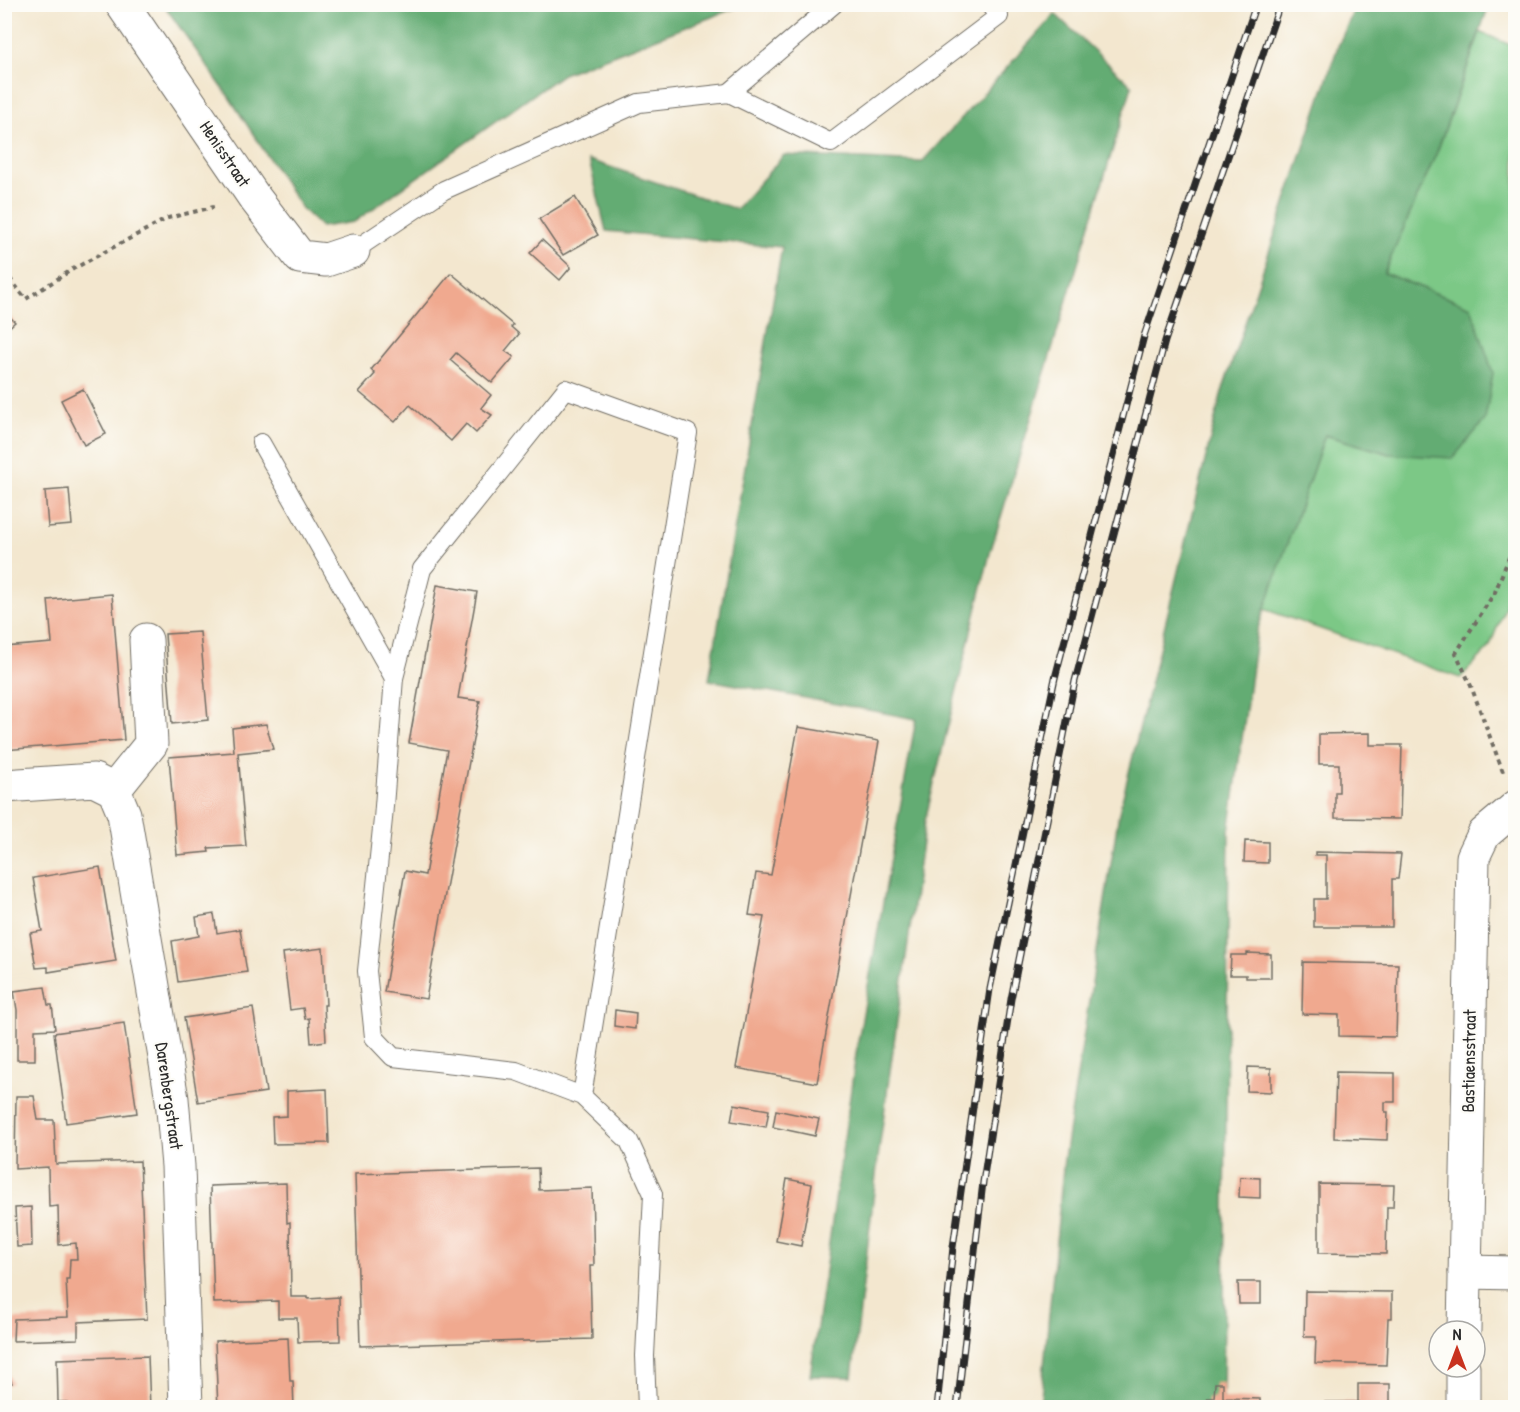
<svg xmlns="http://www.w3.org/2000/svg" width="1520" height="1412" viewBox="0 0 1520 1412" font-family="'Patrick Hand',sans-serif">
<style>
.green{fill:#7bc886;stroke:#537a58;stroke-width:1.5}
.forest{fill:#64ac73;stroke:#486c4f;stroke-width:1.5}
.building{fill:#f0a98f}
.lines{fill:none;stroke-linecap:round;stroke-linejoin:round}
.lane-casing{stroke:#716d64;stroke-width:20}
.street-casing{stroke:#716d64;stroke-width:35}
.path{stroke:#716d64;stroke-width:4;stroke-dasharray:4.5 4.5;stroke-linecap:butt}
.lane{stroke:#fff;stroke-width:18}
.street{stroke:#fff;stroke-width:33}
.rail-casing{stroke:#2b2b2b;stroke-width:7}
.rail{stroke:#fdfcf7;stroke-width:4.5;stroke-dasharray:14;stroke-linecap:butt}
.labels{text-anchor:middle;stroke-width:4.5;stroke-linejoin:round;paint-order:stroke}
.street-label{font-size:18px;fill:#2b2b2b;stroke:#fdfcf7}
</style>
<rect width="100%" height="100%" fill="#fdfcf7"/>
<filter id="ink" filterUnits="userSpaceOnUse"><feTurbulence type="fractalNoise" baseFrequency=".0167" numOctaves="2"/><feDisplacementMap in="SourceGraphic" scale="12" xChannelSelector="R" yChannelSelector="G"/><feConvolveMatrix kernelMatrix="1 2 1 2 8 2 1 2 1" color-interpolation-filters="sRGB"/></filter>
<filter id="wash" filterUnits="userSpaceOnUse"><feTurbulence type="fractalNoise" baseFrequency=".008" numOctaves="4" result="noise"/><feDisplacementMap in="SourceGraphic" scale="24" xChannelSelector="R" yChannelSelector="G"/><feGaussianBlur stdDeviation="1.35" result="paint"/><feColorMatrix in="noise" values="0 0 0 0 0 0 0 0 0 0 0 0 0 0 0 0 0 1.4 0 .05"/><feComposite in="paint" operator="in"/></filter>
<g filter="url(#wash)">
<rect width="100%" height="100%" fill="#f3e7cf"/>
<polygon class="green" points="1480,32 1515,47 1515,582 1489,648 1460,678 1264,609 1325,435 1390,454 1471,307 1384,273 1437,152"/>
<g class="forest">
<polygon points="164,5 743,5 563,74 354,222 321,227 302,209 229,97"/>
<polygon points="1356,5 1489,5 1437,152 1384,273 1471,307 1493,373 1485,420 1453,458 1390,454 1325,435 1257,631 1229,832 1223,1407 1040,1408 1064,1158 1119,813 1221,395 1338,46"/>
<polygon points="1055,14 1132,86 990,553 925,821 879,1150 852,1377 810,1376 857,1047 916,719 709,680 782,247 606,231 589,160 736,209 784,155 922,162"/>
</g>
<g id="blocks">
<g class="building">
<polygon points="575,197 598,235 563,255 539,219"/>
<polygon points="542,240 571,267 560,280 530,253"/>
<polygon points="451,273 513,325 511,327 519,334 505,351 514,357 492,383 456,353 450,360 491,395 481,408 492,415 476,433 466,424 451,441 410,405 395,422 359,392 375,374 371,370"/>
<polygon points="4,311 15,322 4,332"/>
<polygon points="83,389 106,434 84,445 61,400"/>
<polygon points="69,489 72,525 48,527 45,491"/>
<polygon points="437,585 477,592 458,698 480,701 426,999 384,992 405,871 425,875 447,750 409,743"/>
<polygon points="112,594 124,740 4,750 4,647 52,643 48,600"/>
<polygon points="200,632 208,720 172,724 165,634"/>
<polygon points="266,724 273,749 238,753 246,846 208,848 209,852 177,855 169,757 234,752 232,728"/>
<polygon points="798,727 879,741 817,1083 736,1068 764,917 749,915 756,873 771,875"/>
<polygon points="1370,733 1370,745 1402,745 1400,819 1335,818 1335,792 1339,792 1339,764 1319,764 1319,734"/>
<polygon points="1245,841 1268,842 1268,863 1244,862"/>
<polygon points="1315,852 1401,854 1398,879 1392,879 1392,927 1314,927 1314,899 1326,899 1326,855 1315,855"/>
<polygon points="100,867 116,961 48,972 48,967 36,968 30,933 42,931 33,878"/>
<polygon points="214,914 217,933 240,929 247,972 178,982 172,941 199,936 196,917"/>
<polygon points="323,948 326,1005 324,1005 326,1041 311,1043 309,1018 305,1019 303,1008 290,1010 283,953"/>
<polygon points="1247,953 1271,954 1271,978 1246,978 1246,975 1230,975 1231,955 1247,955"/>
<polygon points="1303,962 1398,964 1396,1037 1339,1036 1339,1015 1302,1014"/>
<polygon points="45,987 48,1005 52,1005 55,1029 35,1030 35,1060 17,1060 17,1010 14,991"/>
<polygon points="253,1008 266,1092 198,1102 184,1018"/>
<polygon points="615,1010 636,1013 635,1029 614,1026"/>
<polygon points="124,1023 137,1113 66,1123 54,1033"/>
<polygon points="1248,1067 1271,1068 1271,1092 1247,1091"/>
<polygon points="1336,1072 1395,1073 1395,1102 1385,1102 1385,1112 1388,1112 1387,1140 1334,1138"/>
<polygon points="327,1089 329,1143 273,1144 272,1117 287,1116 287,1091"/>
<polygon points="16,1096 34,1096 38,1120 54,1120 56,1164 140,1161 147,1319 78,1322 78,1339 13,1341 14,1319 68,1317 66,1279 69,1279 70,1259 77,1259 76,1243 59,1245 58,1206 49,1207 48,1167 15,1169"/>
<polygon points="734,1104 769,1110 766,1127 731,1121"/>
<polygon points="776,1110 819,1119 815,1136 773,1127"/>
<polygon points="538,1168 539,1190 592,1188 594,1266 590,1266 592,1339 360,1346 355,1174"/>
<polygon points="1240,1177 1260,1178 1260,1198 1239,1197"/>
<polygon points="787,1179 812,1184 801,1246 776,1241"/>
<polygon points="286,1183 287,1223 290,1222 291,1297 308,1297 308,1299 339,1297 340,1341 298,1342 297,1318 278,1318 278,1301 214,1303 210,1186"/>
<polygon points="1319,1184 1394,1185 1393,1207 1387,1207 1386,1254 1319,1253"/>
<polygon points="31,1207 32,1246 17,1247 15,1208"/>
<polygon points="1238,1282 1261,1282 1261,1304 1239,1304"/>
<polygon points="1305,1291 1392,1292 1392,1318 1388,1318 1386,1365 1315,1363 1316,1337 1304,1337"/>
<polygon points="288,1338 290,1381 293,1381 294,1408 218,1408 215,1341"/>
<polygon points="148,1356 150,1408 68,1408 67,1402 58,1402 57,1359"/>
<polygon points="4,1365 12,1383 4,1386"/>
<polygon points="1215,1383 1223,1383 1223,1398 1260,1399 1260,1408 1207,1408 1207,1398 1214,1398"/>
<polygon points="1358,1384 1390,1384 1390,1408 1325,1408 1325,1402 1358,1402"/>
</g>
</g>
</g>
<g filter="url(#ink)">
<use href="#blocks" fill-opacity="0" stroke="#716d64" stroke-width="1.5"/>
<g class="lines">
<defs>
<g id="lane">
<polyline points="729,93 834,4"/>
<polyline points="353,251 444,190 639,103 729,93 831,143 999,16 989,4"/>
<polyline points="261,443 394,678"/>
<polyline points="582,1096 688,433 566,389 422,569 394,678 383,819 367,971 374,1037 393,1057 516,1071 582,1096 629,1141 653,1194 645,1356 647,1408"/>
</g>
<g id="street">
<polyline points="122,4 254,197 300,257 326,260 353,251"/>
<polyline points="4,786 94,780 114,790 124,814 172,1099 178,1166 186,1408"/>
<polyline points="114,790 151,744 146,640"/>
<polyline points="1465,1272 1516,1273"/>
<polyline points="1464,1331 1473,857 1484,834 1516,807"/>
<polyline points="1463,1408 1463,1367"/>
</g>
</defs>
<use href="#lane" class="lane-casing"/>
<use href="#street" class="street-casing"/>
<g class="path">
<polyline points="4,271 26,299 73,269 168,218 214,207"/>
<polyline points="1503,772 1471,686 1456,653 1495,592 1516,540"/>
</g>
<use href="#lane" class="lane"/>
<use href="#street" class="street"/>
<defs>
<g id="rail">
<polyline points="937,1408 953,1247 990,989 1055,678 1144,336 1256,4"/>
<polyline points="957,1408 983,1182 1011,999 1075,681 1165,341 1280,4"/>
</g>
</defs>
<use href="#rail" class="rail-casing"/>
<use href="#rail" class="rail"/>
</g>
</g>
<g class="labels">
<g class="street-label">
<text transform="translate(225 154) rotate(56)" y="6">Henisstraat</text>
<text transform="translate(1469 1061) rotate(-89)" y="6">Bastiaensstraat</text>
<text transform="translate(169 1096) rotate(82)" y="6">Darenbergstraat</text>
</g>
</g>
<rect width="1520" height="1412" fill="none" stroke="#fdfcf7" stroke-width="24"/>
<g transform="translate(1457 1349)"><circle r="28" fill="#fdfcf7" stroke="#a9a8a5" stroke-width="1.5"/>
<path d="M0-4.5L10 22L0 15L-10 22Z" fill="#c8321e"/>
<text y="-9" font-size="16" font-weight="bold" text-anchor="middle" fill="#2b2b2b">N</text>
</g>
</svg>
